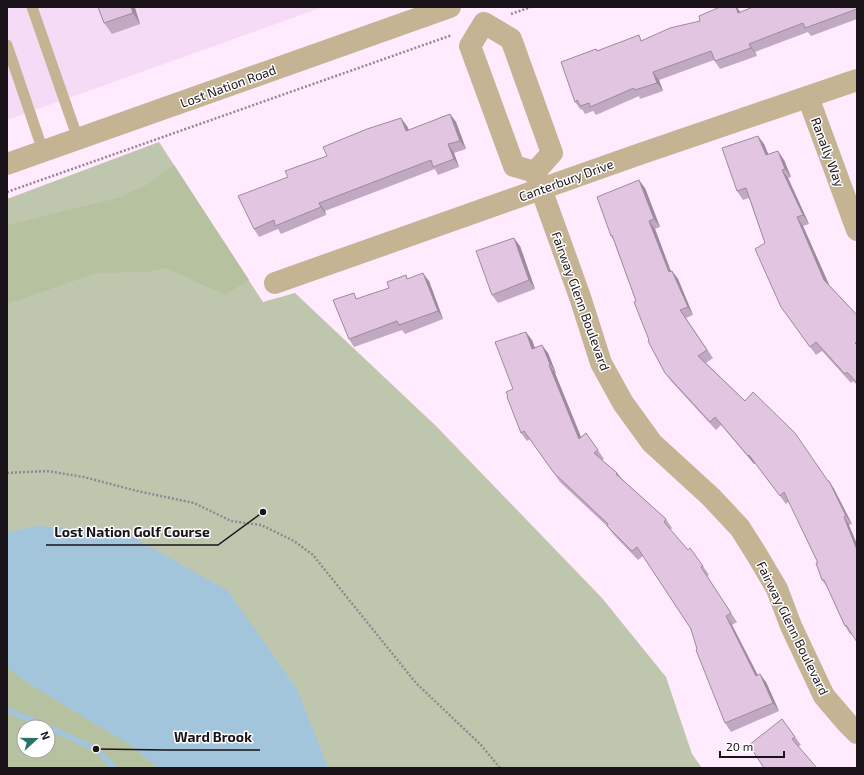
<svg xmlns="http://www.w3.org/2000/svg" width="864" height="775" viewBox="0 0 864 775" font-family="'Exo 2',sans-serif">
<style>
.built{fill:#f6dbf6}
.green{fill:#bec7ae;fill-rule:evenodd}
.forest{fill:#b6c29f;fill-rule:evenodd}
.water{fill:#a3c5dc}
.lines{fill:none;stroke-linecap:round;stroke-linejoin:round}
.stream{stroke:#a3c5dc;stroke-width:6}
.path{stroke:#948593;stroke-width:2.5;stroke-dasharray:2 2;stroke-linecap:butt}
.service{stroke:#c4b493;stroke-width:11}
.minor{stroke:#c4b493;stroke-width:22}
.tertiary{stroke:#c4b493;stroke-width:22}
.wall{fill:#c2a9c2}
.shaded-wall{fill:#9e8a9e}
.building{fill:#e2c5e1;stroke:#9e8a9e}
.labels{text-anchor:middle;stroke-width:3;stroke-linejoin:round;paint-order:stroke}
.street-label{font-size:13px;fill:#1a1219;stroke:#fff}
.leader{fill:none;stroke:#1a1219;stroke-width:1.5}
.callout-dot{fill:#1a1219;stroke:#fff;stroke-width:1.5}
.callout-label{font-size:14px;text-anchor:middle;font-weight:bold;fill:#1a1219;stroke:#fff;stroke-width:3;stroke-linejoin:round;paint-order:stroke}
</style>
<rect width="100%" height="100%" fill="#ffeafe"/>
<polygon class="built" points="7,7 323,7 7,120"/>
<path class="green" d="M159,142l104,160 32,-9 141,133 166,172 64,79 26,77 10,14h-695v-569zM24,727h24v24h-24z"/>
<g class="forest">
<polygon points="174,165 249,280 225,295 166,268 149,272 97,273 7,304 7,225 118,198 148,184"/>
<path d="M7,667l16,13 107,65 28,23h-151zM24,727h24v24h-24z"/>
</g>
<polygon class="water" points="39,526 126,533 228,591 297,689 328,767 326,768 158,768 130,745 23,680 7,667 7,532"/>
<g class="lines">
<g class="stream">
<polyline points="7,710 48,727"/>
<polyline points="48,727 96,749 114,768"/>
</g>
<g class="path">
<polyline points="511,14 531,7"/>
<polyline points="7,192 452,35"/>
<polyline points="7,473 47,471 84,477 137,491 194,503 231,521 261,525 294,541 313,555 416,683 481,745 500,768"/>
</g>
<g class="service">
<polyline points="32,7 78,139"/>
<polyline points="7,45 43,151"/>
</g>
<g class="minor">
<polygon points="484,23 511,39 552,153 535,172 514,166 470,46"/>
<polyline points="808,97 857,230"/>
<polyline points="535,172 580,297 601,363 623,403 652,443 711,497 740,528 757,555 777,589 791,626 824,696 848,724 857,733"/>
<polyline points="275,283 637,155 857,80"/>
</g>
<polyline class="tertiary" points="7,164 450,7"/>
</g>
<g class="wall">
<polygon points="98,7 139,7 135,8 140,24 112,34 104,23"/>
<polygon points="857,7 857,19 811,36 808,32 755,52 757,56 720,69 714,60 659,80 663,91 640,99 639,96 596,115 593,111 585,114 582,109 581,110 575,102 596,49 598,51 643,40 700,21 739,10 740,12"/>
<polygon points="450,114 456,122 466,149 454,153 459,167 438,175 435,169 325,211 326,215 281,234 278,229 259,237 254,229 288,177 327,156 407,126 409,130"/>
<polygon points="758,136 764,144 768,154 784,160 791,177 788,178 809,224 803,226 829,285 857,315 857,385 853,381 851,383 822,351 816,355 781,307 765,243 749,198 743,200 737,191"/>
<polygon points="645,188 660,227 655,229 671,271 672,271 678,279 693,315 686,318 713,358 706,363 828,481 829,481 834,489 852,524 849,525 851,634 850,634 845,626 828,588 822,580 818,563 789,501 786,504 755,463 754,464 721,425 716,430 671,381 665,373 649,340 636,301 614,241 611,236"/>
<polygon points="520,246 535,289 498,303 492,295"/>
<polygon points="409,279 429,281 443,319 405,334 402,330 354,347 349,339 358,299 389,288"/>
<polygon points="532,340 535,348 548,353 556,373 555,373 581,437 586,433 604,459 602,460 617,473 623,480 666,519 672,528 670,530 688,550 703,566 709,575 707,576 737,622 732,625 758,675 766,682 779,711 731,732 725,723 691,629 643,556 638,560 613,534 607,526 560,482 530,439 527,441 521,433 508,396 513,389"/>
<polygon points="782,719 801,745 764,768"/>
</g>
<g class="shaded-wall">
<polygon points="131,7 134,7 135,8 140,24 133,13"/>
<polygon points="736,7 737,7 739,10 743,21 738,13"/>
<polygon points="749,44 755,52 757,56 751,48"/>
<polygon points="653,72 659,80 663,91 657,83"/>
<polygon points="450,114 456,122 466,149 460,141"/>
<polygon points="401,118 407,126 412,139 406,131"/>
<polygon points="758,136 764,144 772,163 766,155"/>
<polygon points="448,144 454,153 459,167 454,159"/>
<polygon points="778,151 784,160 791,177 785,169"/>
<polygon points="782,170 788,178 809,224 803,215"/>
<polygon points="639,180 645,188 660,227 654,219"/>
<polygon points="319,203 325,211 326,215 321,207"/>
<polygon points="797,217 803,226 831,289 824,280"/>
<polygon points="649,221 655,229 674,280 669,272"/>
<polygon points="514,238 520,246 535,289 529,280"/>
<polygon points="672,271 678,279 693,315 688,307"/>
<polygon points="423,273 429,281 443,319 438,311"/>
<polygon points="526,332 532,340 538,357 532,349"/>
<polygon points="542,345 548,353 556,373 550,364"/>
<polygon points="549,365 555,373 585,447 579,439"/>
<polygon points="749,455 755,463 754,464 748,456"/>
<polygon points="617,473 623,481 616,474"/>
<polygon points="829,481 834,489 852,524 846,516"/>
<polygon points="844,517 849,525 857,544 857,550"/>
<polygon points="726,616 732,625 762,684 756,676"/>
<polygon points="760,674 766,682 779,711 773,703"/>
</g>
<g class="building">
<polygon points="98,7 131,7 133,13 104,23"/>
<polygon points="720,7 736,7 738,13 753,7 857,7 857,9 805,28 803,23 749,44 751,48 715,61 711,51 653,72 657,83 635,90 634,88 590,107 589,103 580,106 577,100 575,102 561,62 596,49 597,51 639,35 641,41 670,28 700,21 699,16"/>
<polygon points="450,114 460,141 448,144 454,159 433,167 431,160 319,203 321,207 275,226 274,220 254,229 238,196 288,177 285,171 327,156 323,147 367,129 401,118 406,131"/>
<polygon points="758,136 766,155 778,151 785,169 782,170 803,215 797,217 824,280 857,315 857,341 855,343 857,345 857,383 847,372 845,374 816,342 810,347 781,307 755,249 765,243 746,188 737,191 722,148"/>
<polygon points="639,180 654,219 649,221 669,272 672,271 688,307 680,310 707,350 698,356 745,401 753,392 795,433 828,481 829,481 846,516 844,517 857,550 857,642 846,625 845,626 824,580 822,580 816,563 818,563 784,492 780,496 749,455 748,456 715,417 710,422 665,373 648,341 649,340 634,302 636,301 612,235 611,236 597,197"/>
<polygon points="514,238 529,280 492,295 476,251"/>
<polygon points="423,273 438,311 399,325 397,321 349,339 333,300 354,293 356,299 389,288 387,282 406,275 407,279"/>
<polygon points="526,332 532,349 542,345 550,364 549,365 579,439 586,433 598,450 594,453 617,473 616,474 666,519 664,522 688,550 690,548 703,566 701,567 731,613 726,616 756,676 760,674 773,703 725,723 696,650 697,649 691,629 637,547 632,551 607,526 608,524 554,473 524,431 521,433 507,397 508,396 506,392 513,389 495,342"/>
<polygon points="782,719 795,737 792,739 817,768 764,768 749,745"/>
</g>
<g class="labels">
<g class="street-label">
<text transform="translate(228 86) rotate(-20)" y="5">Lost Nation Road</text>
<text transform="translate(828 152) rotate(70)" y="5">Ranally Way</text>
<text transform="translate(566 180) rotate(-20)" y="5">Canterbury Drive</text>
<text transform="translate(581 301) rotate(70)" y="5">Fairway Glenn Boulevard</text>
<text transform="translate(793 628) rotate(64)" y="5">Fairway Glenn Boulevard</text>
</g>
</g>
<path class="leader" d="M263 512L218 545H46M96 749L166 750H260"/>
<g class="callout-dot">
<circle cx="263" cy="512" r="4"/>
<circle cx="96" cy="749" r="4"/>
</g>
<g class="callout-label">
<text x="132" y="537">Lost Nation Golf Course</text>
<text x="213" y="742">Ward Brook</text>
</g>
<rect width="864" height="775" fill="none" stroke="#1a1219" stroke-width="16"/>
<g transform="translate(36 739) rotate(69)"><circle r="19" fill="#ffffff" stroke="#a3a0a3"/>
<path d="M0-3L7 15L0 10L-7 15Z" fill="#2b7269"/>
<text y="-6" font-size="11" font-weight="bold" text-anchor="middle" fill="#1a1219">N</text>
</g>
<path d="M720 751v6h64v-6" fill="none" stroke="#1a1219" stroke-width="2"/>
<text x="726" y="751" font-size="12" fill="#1a1219" stroke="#ffffff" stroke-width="3" paint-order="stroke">20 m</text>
</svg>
